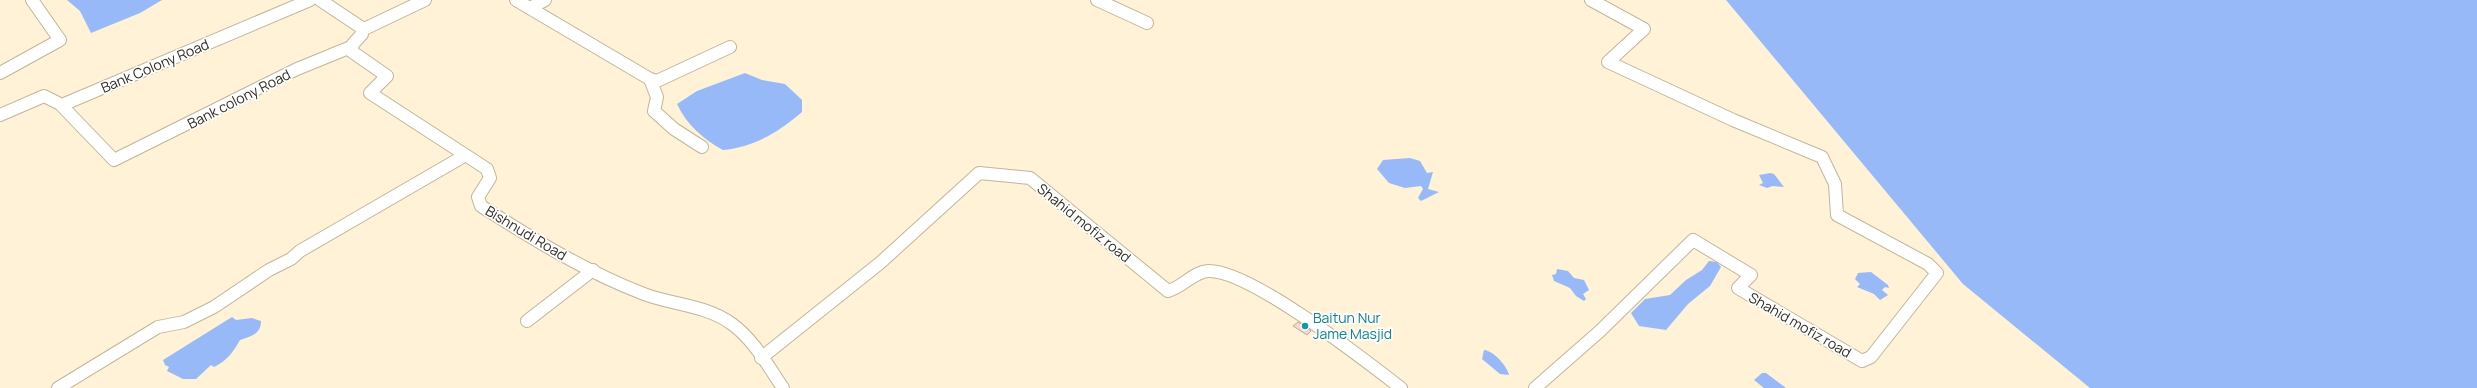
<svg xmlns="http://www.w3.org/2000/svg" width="2477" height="388" viewBox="0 0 2477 388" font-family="Manrope,sans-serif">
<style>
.water{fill:#97b9f7}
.building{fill:#f7d6cc;stroke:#caaaa1}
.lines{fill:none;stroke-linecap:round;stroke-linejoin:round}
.street-casing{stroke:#c1b59a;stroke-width:14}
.street{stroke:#fff;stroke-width:12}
.culture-dot{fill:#0f9aa8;stroke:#fff;stroke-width:1.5}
.labels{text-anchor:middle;stroke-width:3.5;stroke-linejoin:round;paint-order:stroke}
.street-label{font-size:14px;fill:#302b20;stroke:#fff}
.culture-label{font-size:14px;fill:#0d838f;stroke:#fff;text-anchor:start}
</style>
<rect width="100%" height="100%" fill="#fff2d6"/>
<g class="water">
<polygon points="67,0 162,0 140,13 91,33 80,11"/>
<polygon points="1726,0 2477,0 2477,388 2090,388 1963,284"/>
<path d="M745,73l17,7 23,4 17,16v12c-23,20 -48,35 -79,38 -19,-10 -37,-26 -46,-46l20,-13z"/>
<polygon points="1410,158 1420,161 1427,173 1433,172 1428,189 1439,192 1421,201 1418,198 1423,189 1421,186 1405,188 1389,183 1377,169 1383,160"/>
<polygon points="1770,173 1774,174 1784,187 1773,186 1767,188 1759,185 1763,183 1759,175"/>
<polygon points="1709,261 1717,262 1721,267 1710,286 1688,304 1666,330 1639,326 1631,313 1645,299 1670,295 1686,280 1702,270"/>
<polygon points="1557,269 1568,271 1574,278 1584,280 1589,290 1583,294 1586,299 1584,301 1576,296 1570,288 1554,281 1552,275 1556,274"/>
<polygon points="1871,272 1888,285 1889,288 1885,287 1882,290 1888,295 1880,300 1874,294 1857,287 1860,284 1855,279 1858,273"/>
<path d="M232,317l4,3 16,-2 9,3c0,14 -11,15 -21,19 -6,11 -13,21 -26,27l-3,-2 -15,14h-13l-16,-8 2,-4 -4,-2 -2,-5z"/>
<path d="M1484,350c10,1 23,16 25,25l-9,-1 -18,-15z"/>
<polygon points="1762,373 1766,373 1786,388 1764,388 1754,380"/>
</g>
<polygon class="building" points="1298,322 1303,325 1311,331 1307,335 1293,326"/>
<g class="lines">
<defs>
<g id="street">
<path d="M320,0l42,28v6l-9,10 -2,7 36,25 -17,17 117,76 3,9 -12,19 3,9c52,33 105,66 163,88 29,11 62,11 88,30 22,16 36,42 51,64"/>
<polyline points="516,0 650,79 657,81 730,47"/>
<polyline points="1097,0 1147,23"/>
<polyline points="530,8 545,0"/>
<polyline points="362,30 425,0"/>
<polyline points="0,73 60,40 32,0"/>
<polyline points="650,79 657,97 654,111 674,129 702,147"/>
<polyline points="61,105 114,160 297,69 351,47 331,55"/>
<polyline points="0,115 44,96 62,105 310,0"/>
<polyline points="527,321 593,270"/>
<path d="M761,358l119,-95 99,-90 51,5 138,113c15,-4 25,-19 40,-20 41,-2 158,90 193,117"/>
<polyline points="58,388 158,327 184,322 214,307 269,270 291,259 300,251 464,156"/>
<polyline points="1535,388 1600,331 1693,240 1751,275 1738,288 1862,361 1871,357 1937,273 1928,264 1837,215 1835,184 1822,157 1733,120 1608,62 1644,29 1591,0"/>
</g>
</defs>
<use href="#street" class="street-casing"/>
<use href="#street" class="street"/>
</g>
<circle class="culture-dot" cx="1305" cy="326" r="4"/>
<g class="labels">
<g class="street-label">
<text transform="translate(155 66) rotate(-23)" y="5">Bank Colony Road</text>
<text transform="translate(239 99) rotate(-27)" y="5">Bank colony Road</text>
<text transform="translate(1084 223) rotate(39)" y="5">Shahid mofiz road</text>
<text transform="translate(526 233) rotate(31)" y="5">Bishnudi Road</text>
<text transform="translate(1800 325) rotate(30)" y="5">Shahid mofiz road</text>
</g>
<g class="culture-label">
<text x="1313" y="323">Baitun Nur<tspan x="1313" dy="16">Jame Masjid</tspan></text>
</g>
</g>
</svg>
